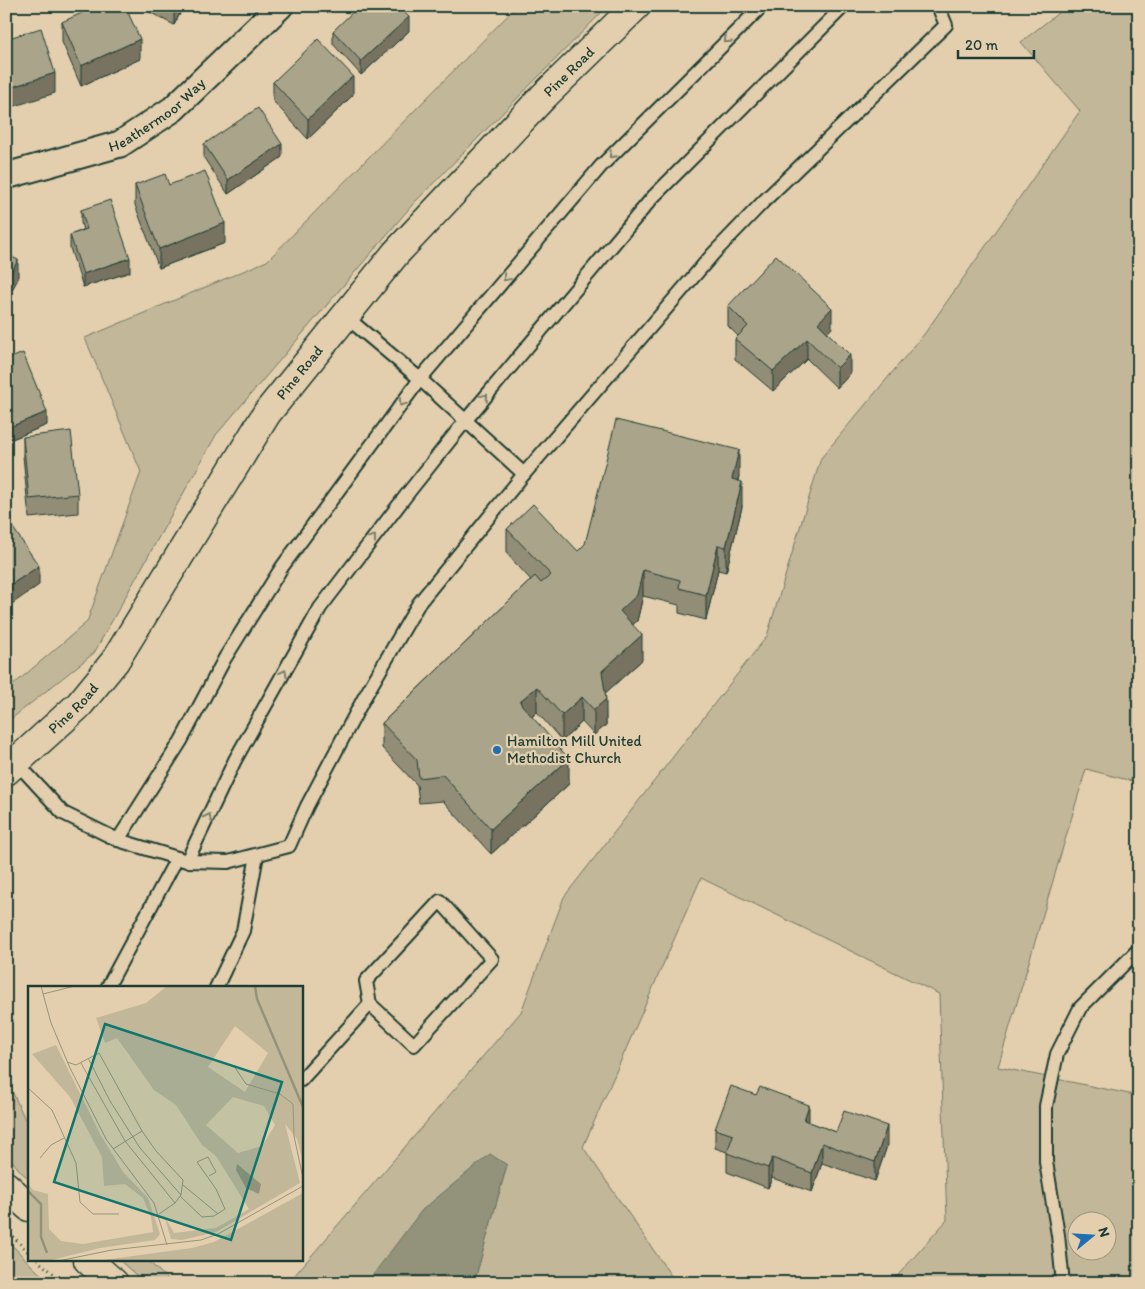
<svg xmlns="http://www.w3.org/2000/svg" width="1145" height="1289" viewBox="0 0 1145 1289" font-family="Itim,sans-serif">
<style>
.green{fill:#c3b79a;stroke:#717a67;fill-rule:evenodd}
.water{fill:#93937c;stroke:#65715f}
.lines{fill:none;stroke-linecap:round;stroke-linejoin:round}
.lane-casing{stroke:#1f3d34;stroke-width:16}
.street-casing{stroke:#1f3d34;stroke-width:29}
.secondary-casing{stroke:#1f3d34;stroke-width:31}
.path{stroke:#1f3d34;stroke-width:3;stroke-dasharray:1 4;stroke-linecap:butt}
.lane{stroke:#e3cfad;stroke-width:12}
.street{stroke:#e3cfad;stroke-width:25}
.secondary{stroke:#e3cfad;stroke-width:28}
.wall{fill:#928d77;stroke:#1f3d34}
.shaded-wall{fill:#777361;stroke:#1f3d34}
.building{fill:#aaa48a;stroke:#1f3d34}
.oneway{stroke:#777f6a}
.poi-dot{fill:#1f6fb2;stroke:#e3cfad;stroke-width:2}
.labels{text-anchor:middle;stroke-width:4.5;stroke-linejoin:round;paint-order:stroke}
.street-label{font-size:15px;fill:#1f3d34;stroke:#e3cfad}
.poi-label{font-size:15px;fill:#1f3d34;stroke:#e3cfad;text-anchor:start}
.inset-river{fill:none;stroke:#93937c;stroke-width:2.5}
.inset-road{fill:none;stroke:#95957d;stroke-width:1}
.view{fill:#0f766e;fill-opacity:0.15;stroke:#0f766e;stroke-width:2.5}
.inset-edge{fill:none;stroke:#1f3d34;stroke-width:2.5}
</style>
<rect width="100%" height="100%" fill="#e3cfad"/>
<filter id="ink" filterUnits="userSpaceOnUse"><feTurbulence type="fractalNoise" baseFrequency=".02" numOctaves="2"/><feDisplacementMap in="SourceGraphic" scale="10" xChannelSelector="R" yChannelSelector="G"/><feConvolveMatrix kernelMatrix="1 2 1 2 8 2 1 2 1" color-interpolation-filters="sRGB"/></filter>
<g filter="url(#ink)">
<g class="green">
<polygon points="517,6 608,6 413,204 216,435 94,653 6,723 6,691 87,622 141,472 85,338 267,261"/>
<path d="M1067,6h72v777l-53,-14 -88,298 141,29v187h-248l56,-63 -8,-226 -238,-116 -118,269 93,136h-202l33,-118 -135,111 -1,7h-83l233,-271 43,-115 203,-261 54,-178 104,-125 155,-222 -59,-69zM1078,1222h30v30h-30z"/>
<polygon points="6,1078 29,1128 29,1179 21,1172 6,1153"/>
<polygon points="6,1239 36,1270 51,1283 6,1283"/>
<polygon points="119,1260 147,1260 172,1283 145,1283"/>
</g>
<polygon class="water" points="490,1154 507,1165 474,1283 371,1283 372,1276 422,1210"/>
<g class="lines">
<defs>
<g id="lane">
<polyline points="345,316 420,379 524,474 713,254 765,200 946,25 938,6"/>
<polyline points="16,762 63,813 118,840 187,861 228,862 289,846 307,806 364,698 419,603 524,474"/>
<polyline points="118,840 181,741 225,658 282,567 420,379 601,166 762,6"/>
<polyline points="187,861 235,760 320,608 408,493 466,420 653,197 844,6"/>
<polygon points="440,901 492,959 414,1045 370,1004 366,981"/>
<polyline points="107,988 177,858"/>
<polyline points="216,988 243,931 257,855"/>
<polyline points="301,1080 370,1004"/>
<polyline points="1063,1283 1058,1235 1046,1162 1046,1106 1057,1054 1080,1008 1139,949"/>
</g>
<g id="street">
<path id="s1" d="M6,176l114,-32 53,-35 107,-103"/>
</g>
<g id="secondary">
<path id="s2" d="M6,771l73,-66 36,-44 152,-248 129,-160 147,-156 93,-91"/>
<polyline points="6,1186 29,1207"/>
<polyline points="88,1260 114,1283"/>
</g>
</defs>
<use href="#lane" class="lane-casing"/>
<use href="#street" class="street-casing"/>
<use href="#secondary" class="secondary-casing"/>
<g class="path">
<polyline points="6,1229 29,1253"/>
<polyline points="37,1260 65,1283"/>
</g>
<use href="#lane" class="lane"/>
<use href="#street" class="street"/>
<use href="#secondary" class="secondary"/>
</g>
<g class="wall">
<polygon points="138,6 184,6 174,25"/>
<polygon points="425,6 436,6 429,12"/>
<polygon points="62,22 140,59 81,86 62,42"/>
<polygon points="333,31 409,31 361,75 333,44"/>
<polygon points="273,82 353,95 308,139 273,101"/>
<polygon points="204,144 282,157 228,194 204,158"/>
<polygon points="135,185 169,185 225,243 159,268 135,205"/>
<polygon points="81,210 130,272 83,287 70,248 70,235 83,230 81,223"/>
<polygon points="728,306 832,328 827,333 850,374 837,388 807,359 773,391 735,359 735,339 738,336 728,326"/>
<polygon points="6,360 47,425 7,441 6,439"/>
<polygon points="23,437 78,494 78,513 29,518 23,456"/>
<polygon points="739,476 738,481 742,507 726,572 718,570 706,620 679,613 679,605 643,596 637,621 632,625 642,660 605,693 606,725 594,735 582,722 562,741 537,712 532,717 569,784 491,854 443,801 419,803 417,785 382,748 382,723 531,580 507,554 507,529 578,551"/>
<polygon points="809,1122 836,1132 887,1146 875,1181 822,1163 812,1192 772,1178 768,1188 727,1172 727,1152 715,1148 715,1129"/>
</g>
<g class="shaded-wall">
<polygon points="174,6 184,6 174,25"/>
<polygon points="429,6 436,6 429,12"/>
<polygon points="409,17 409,31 361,75 361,61"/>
<polygon points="140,39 140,59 81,86 81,66"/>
<polygon points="55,73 55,93 6,109 6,89"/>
<polygon points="353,76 353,95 308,139 308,119"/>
<polygon points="282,144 282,157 228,194 228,180"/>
<polygon points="225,223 225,243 159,268 159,249"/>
<polygon points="130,258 130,272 83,287 83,274"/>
<polygon points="18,260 18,279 6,301 6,282"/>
<polygon points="832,308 832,328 818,343 818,323"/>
<polygon points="807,339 807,359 773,391 773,371"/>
<polygon points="850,355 850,374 837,388 837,368"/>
<polygon points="47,412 47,425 7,441 7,428"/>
<polygon points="739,450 739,476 732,505 732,479"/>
<polygon points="742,482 742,507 726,572 726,547"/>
<polygon points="718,545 718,570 706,620 706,595"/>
<polygon points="39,566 39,585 6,608 6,588"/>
<polygon points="643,570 643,596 637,621 620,636 620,611"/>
<polygon points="642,635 642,660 602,696 602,671"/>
<polygon points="537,687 537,712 520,727 520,701"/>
<polygon points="582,697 582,722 562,741 562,715"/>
<polygon points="606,699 606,725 594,735 594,710"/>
<polygon points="569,759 569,784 491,854 491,829"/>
<polygon points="809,1105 809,1125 804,1120"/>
<polygon points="887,1126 887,1146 875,1181 875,1162"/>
<polygon points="822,1143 822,1163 812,1192 812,1173"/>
<polygon points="772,1158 772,1178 768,1188 768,1168"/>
</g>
<g class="building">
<polygon points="97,6 125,6 140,39 81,66 62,22"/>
<polygon points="359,6 398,6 409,17 361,61 333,31"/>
<polygon points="41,28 55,73 6,89 6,39"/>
<polygon points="318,39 353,76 308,119 273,82"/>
<polygon points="258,108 282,144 228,180 204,144"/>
<polygon points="205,171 225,223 159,249 135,185 165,174 169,185"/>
<polygon points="110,200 130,258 83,274 70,235 87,229 81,210"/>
<polygon points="6,254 18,260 6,282"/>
<polygon points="776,255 832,308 818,323 850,355 837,368 807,339 773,371 735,339 748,326 728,306"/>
<polygon points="23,353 47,412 7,428 6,426 6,360"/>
<polygon points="616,420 739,450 732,479 742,482 726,547 718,545 706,595 679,588 680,580 643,570 637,595 620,611 642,635 602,671 606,699 594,710 582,697 562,715 537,687 520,701 521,704 569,759 491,829 443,775 419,778 417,760 382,723 535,576 541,583 551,575 507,529 533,504 578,551 585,544"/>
<polygon points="71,431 78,494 29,499 23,437"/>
<polygon points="11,525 39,566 6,588 6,528"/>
<polygon points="731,1086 756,1095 760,1087 809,1105 804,1120 836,1132 844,1111 887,1126 875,1162 822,1143 812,1173 772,1158 768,1168 727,1153 733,1135 715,1129"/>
</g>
<defs><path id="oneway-chevron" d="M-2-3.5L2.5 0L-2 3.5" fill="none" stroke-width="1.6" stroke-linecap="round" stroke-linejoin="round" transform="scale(1.25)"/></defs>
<g class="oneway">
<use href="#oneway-chevron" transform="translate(727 40) rotate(136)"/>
<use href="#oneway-chevron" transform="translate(612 155) rotate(135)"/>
<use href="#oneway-chevron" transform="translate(506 278) rotate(130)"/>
<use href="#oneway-chevron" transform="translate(485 397) rotate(-50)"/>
<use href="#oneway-chevron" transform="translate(402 403) rotate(127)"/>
<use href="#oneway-chevron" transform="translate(373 538) rotate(-53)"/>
<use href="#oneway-chevron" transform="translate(284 673) rotate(-61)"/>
<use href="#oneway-chevron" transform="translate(208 817) rotate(-65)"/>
</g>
</g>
<circle class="poi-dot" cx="497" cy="750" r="5"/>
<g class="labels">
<g class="street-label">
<text dy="5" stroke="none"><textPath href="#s2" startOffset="902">Pine Road</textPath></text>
<text dy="5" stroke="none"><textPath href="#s1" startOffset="165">Heathermoor Way</textPath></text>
<text dy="5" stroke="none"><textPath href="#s2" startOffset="498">Pine Road</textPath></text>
<text dy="5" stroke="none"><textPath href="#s2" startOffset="92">Pine Road</textPath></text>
</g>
<g class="poi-label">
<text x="507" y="746">Hamilton Mill United<tspan x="507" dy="17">Methodist Church</tspan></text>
</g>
</g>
<g transform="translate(28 986)">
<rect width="275" height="275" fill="#e3cfad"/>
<path d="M139,0h136v176l-6,-23 -12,-15 15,59 -84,49 -34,8 -11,-1 -7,-24 10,18 42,-5 33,-19 -33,-53 -14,-11 -26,-40 -22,-15 -37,-52 -12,5 -9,-25 50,-15zM207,40l33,27 -23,39 -37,-25zM205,111l31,9 11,19 -13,21 -24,7 -32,-28zM28,59l44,89 23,38 25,26 12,36 -5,6 -55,8 -52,13h-20v-78l5,7 15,4 1,35 12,12 22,3 70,-12 -2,-15 -8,-19 -18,-14 -21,2 -2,-29 -32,-60 -38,-43zM275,207v68h-207l96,-13 22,-6z" fill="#c3b79a" fill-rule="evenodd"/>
<path d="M209,178l24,20 -2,10 -13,-6 -10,-18z" fill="#93937c"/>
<path class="inset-river" d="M227,0l2,13 46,108M0,205l13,13v33l6,16"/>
<path class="inset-road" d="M13,0l10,37 19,45 36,71 48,64 13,42M15,8l32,-8M60,72l22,43 30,47 41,47M39,76l9,3 23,-12 43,78 -29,18M53,77l44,78 50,62M206,80l12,18 34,10 13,10 1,32 9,42M0,102l24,22 24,53 4,39 13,12h26M114,145l14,20 27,29 -2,15 -6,8 -16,11M12,172l11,-13 13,-7M155,199l35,29M152,210l22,21 12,-1 11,-7 -9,-20 -19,-27 11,-5 8,15 -7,4M30,275l54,-11 89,-10 17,-6 85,-48"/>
<path class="view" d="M77,38l177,58 -51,158 -177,-58z"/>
<rect width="275" height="275" class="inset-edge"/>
</g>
<rect width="1145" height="1289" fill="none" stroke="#e3cfad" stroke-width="25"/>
<rect x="12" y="12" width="1120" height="1264" fill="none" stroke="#1f3d34" stroke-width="2" filter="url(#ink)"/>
<g transform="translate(1092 1236) rotate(72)"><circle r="24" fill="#e3cfad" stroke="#95957d"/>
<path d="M0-4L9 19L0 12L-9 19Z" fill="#1f6fb2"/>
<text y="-8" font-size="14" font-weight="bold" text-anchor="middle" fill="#1f3d34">N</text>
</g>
<path d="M958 50v8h76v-8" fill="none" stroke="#1f3d34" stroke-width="2.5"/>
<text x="965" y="50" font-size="15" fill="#1f3d34" stroke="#e3cfad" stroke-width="4" paint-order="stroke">20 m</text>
</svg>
